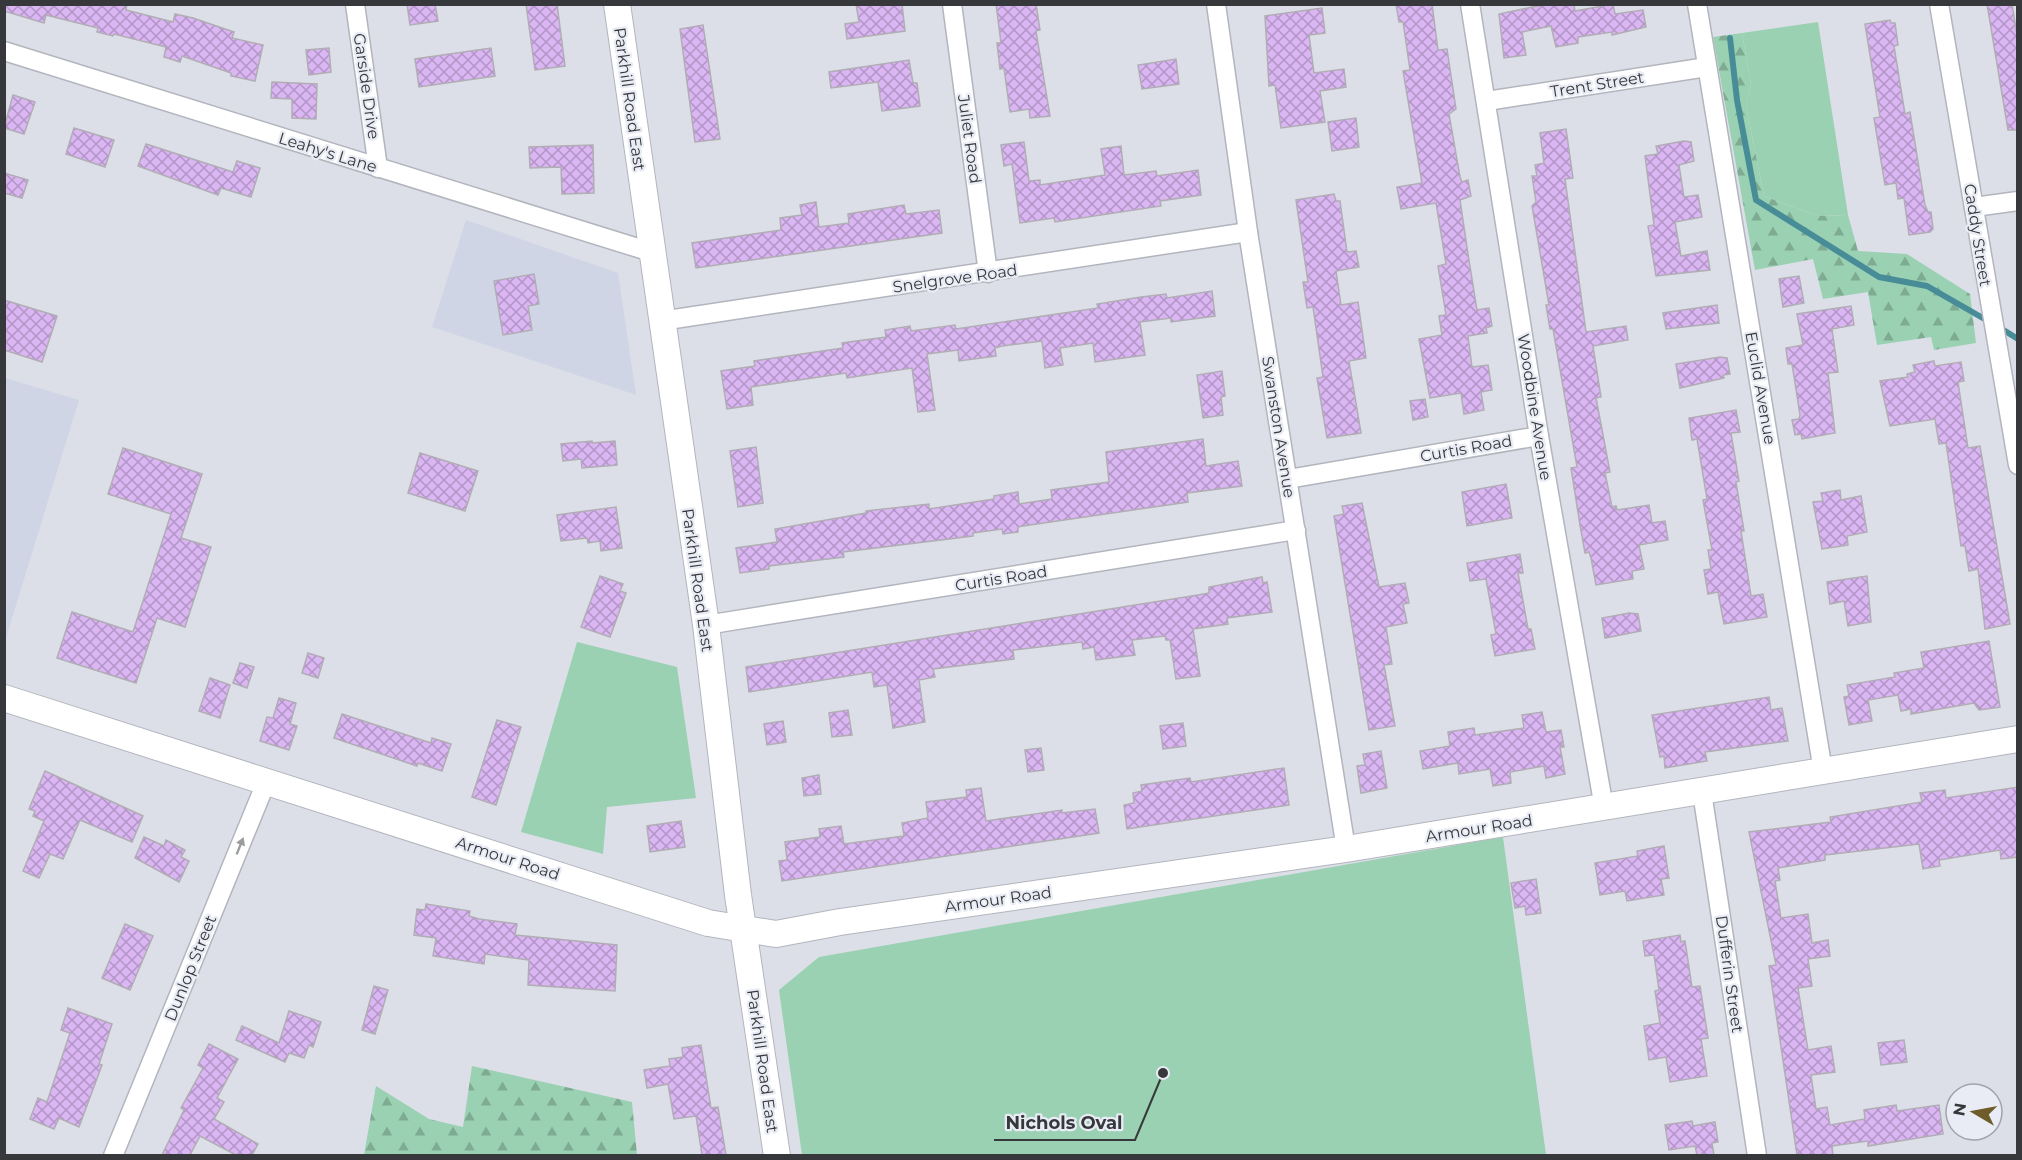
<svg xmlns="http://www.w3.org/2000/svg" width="2022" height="1160" viewBox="0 0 2022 1160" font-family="Montserrat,sans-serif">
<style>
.built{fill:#d0d5e5}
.green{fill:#99d1b2}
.forest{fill:url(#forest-firs)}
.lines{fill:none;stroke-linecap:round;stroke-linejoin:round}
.stream{stroke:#488c97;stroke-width:6}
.building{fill:url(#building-cross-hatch);stroke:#b1adb4;stroke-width:1.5}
.street-casing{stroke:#b3b5be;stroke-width:21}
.secondary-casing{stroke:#b3b5be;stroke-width:28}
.street{stroke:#fff;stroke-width:18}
.secondary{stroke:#fff;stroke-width:26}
.oneway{fill:#9b9c9d}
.labels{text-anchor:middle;stroke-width:4.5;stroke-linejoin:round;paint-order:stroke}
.street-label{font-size:16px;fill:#37383b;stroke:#e9ecf5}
.leader{fill:none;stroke:#37383b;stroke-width:2}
.callout-dot{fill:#37383b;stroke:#e9ecf5;stroke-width:2}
.callout-label{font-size:18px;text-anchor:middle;font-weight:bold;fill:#37383b;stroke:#e9ecf5;stroke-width:4.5;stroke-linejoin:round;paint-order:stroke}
</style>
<defs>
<pattern id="forest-firs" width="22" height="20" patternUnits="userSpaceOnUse" patternTransform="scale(1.5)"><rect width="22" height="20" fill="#99d1b2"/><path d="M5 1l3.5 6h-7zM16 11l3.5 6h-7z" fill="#7eab92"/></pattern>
<pattern id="building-cross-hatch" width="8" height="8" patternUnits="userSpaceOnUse" patternTransform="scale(1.5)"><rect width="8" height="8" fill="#dab6f3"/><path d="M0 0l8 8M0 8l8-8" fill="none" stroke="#b295c6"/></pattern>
</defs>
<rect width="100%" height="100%" fill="#dcdfe8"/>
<g class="built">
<polygon points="466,220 618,273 636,395 432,327"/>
<polygon points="5,378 79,400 5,641 4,378"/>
</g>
<g class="green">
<polygon points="1818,22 1848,215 1818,216 1764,196 1746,106 1751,84 1742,33"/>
<polygon points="577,642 677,667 696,798 607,807 603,854 521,832"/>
<polygon points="1503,837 1546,1155 802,1155 779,990 819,957"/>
</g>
<g class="forest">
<polygon points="1742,33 1751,84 1746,106 1764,196 1818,216 1848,215 1858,251 1907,254 1970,294 1976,343 1934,350 1931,337 1877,345 1868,292 1823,299 1813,259 1755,270 1713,37"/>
<polygon points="472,1066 632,1102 637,1155 364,1155 376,1086 429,1119 463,1127"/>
</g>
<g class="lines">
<g class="stream">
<polyline points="1730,38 1737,100 1756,200 1879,277 1927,286 1988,321"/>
<polyline points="1997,326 2018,339"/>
</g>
</g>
<g class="building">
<polygon points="4,4 127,4 126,10 173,22 175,14 193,18 234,32 232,38 263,45 255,81 231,76 231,73 182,56 180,62 164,57 166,47 114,34 113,36 97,32 98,28 46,15 44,23 4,11"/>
<polygon points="407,4 435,4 438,21 410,25"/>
<polygon points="526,4 557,4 565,66 535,70"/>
<polygon points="856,4 902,4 905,31 847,39 845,24 859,22"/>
<polygon points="996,4 1036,4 1040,30 1036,31 1050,116 1030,118 1029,109 1010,112 1004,68 1000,69 997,43 1001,43"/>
<polygon points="1396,4 1432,4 1438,50 1447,49 1456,109 1449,114 1460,177 1462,182 1468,180 1471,196 1460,200 1468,254 1477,310 1489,308 1492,326 1486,328 1487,333 1468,336 1472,367 1488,365 1492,390 1481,392 1484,410 1464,414 1461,393 1430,398 1419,339 1442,335 1439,316 1446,315 1438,266 1446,264 1436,203 1401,209 1397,187 1422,183 1403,71 1410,70 1403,22 1399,22"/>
<polygon points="1547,4 1574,4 1575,11 1613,4 1615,14 1643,10 1646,27 1612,35 1612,32 1578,37 1578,43 1556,47 1551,26 1522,32 1526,55 1504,58 1499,14"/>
<polygon points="1987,4 2012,4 2018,41 2018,130 2008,130"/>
<polygon points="1322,8 1325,33 1309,35 1314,73 1344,69 1346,87 1320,91 1325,122 1281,128 1275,85 1269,86 1265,16"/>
<polygon points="1890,20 1891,23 1895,23 1898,45 1894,46 1905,114 1910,112 1925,205 1928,212 1931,212 1933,229 1930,232 1909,235 1904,198 1898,199 1896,183 1885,185 1874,118 1880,117 1865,24"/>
<polygon points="703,25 720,139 695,142 680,29"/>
<polygon points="329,48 331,72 309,75 306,50"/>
<polygon points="491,48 495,76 419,87 415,59"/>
<polygon points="1176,59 1179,84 1142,89 1138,65"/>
<polygon points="909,60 913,83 917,83 920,106 882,111 878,82 831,88 829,72"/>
<polygon points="272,82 317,84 316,119 292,118 292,99 271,98"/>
<polygon points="13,95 35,102 24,134 4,128"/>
<polygon points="1356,118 1359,147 1332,151 1328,122"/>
<polygon points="74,128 114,140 105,167 66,154"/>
<polygon points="1566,129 1573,178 1565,179 1586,332 1626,326 1628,340 1593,346 1601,397 1596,398 1610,472 1605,473 1612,507 1616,506 1617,510 1649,505 1652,523 1665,521 1668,540 1639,545 1644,569 1632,571 1633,579 1596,585 1591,558 1589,552 1585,553 1580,525 1571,468 1577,467 1553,329 1550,329 1546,305 1549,305 1532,206 1536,202 1532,176 1537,176 1535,165 1544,163 1540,133"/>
<polygon points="1684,141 1691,142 1694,161 1679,165 1684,197 1698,195 1702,217 1675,222 1681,256 1707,251 1710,270 1656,276 1648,226 1654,225 1645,156 1658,154 1656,146"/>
<polygon points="1024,142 1029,181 1040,180 1040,185 1105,175 1101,149 1121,146 1124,175 1156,171 1157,176 1198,170 1201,195 1160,201 1161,206 1055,222 1054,218 1020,223 1012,164 1004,166 1001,145"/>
<polygon points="146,144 233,172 237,161 260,168 251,197 221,188 218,195 138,166"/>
<polygon points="593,145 594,193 562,194 561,167 530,168 529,147"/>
<polygon points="4,173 28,180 22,198 4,193"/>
<polygon points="1334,194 1336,201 1340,201 1347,252 1356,251 1359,267 1336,271 1341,305 1358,302 1366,358 1349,361 1361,433 1327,438 1317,378 1323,377 1313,307 1307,308 1303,282 1308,282 1296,200"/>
<polygon points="816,202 819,227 849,223 848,214 904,205 906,214 939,210 942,233 696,268 692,243 781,230 780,218 802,215 800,205"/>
<polygon points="534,274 539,304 528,306 532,330 503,335 494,281"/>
<polygon points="1799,276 1804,303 1783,307 1779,279"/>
<polygon points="1212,291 1215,316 1171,322 1171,318 1140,322 1145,355 1095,362 1093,343 1060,348 1063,365 1045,368 1042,341 1002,346 995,348 996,356 959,361 958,350 927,354 935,410 918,412 912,368 847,378 846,373 751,387 753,405 727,409 721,371 755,366 754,361 843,348 842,343 886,337 885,330 910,326 911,331 955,325 956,329 1098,308 1097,304 1141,297 1166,294 1167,298"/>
<polygon points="4,300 57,316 42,362 4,350"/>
<polygon points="1717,305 1719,323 1666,329 1663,313"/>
<polygon points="1851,306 1854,325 1832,329 1838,372 1828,373 1835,433 1802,439 1801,434 1795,435 1792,420 1799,419 1800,415 1792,364 1788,364 1786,348 1803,345 1797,314"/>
<polygon points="1720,357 1727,358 1730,374 1723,375 1724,378 1680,388 1676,364"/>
<polygon points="1934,361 1935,366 1961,362 1964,381 1958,382 1968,448 1980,446 2010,624 1985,629 1978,569 1969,571 1965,546 1961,546 1946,443 1939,444 1935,419 1890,426 1880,381 1908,377 1907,374 1915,372 1913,365"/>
<polygon points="1222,371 1225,396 1221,397 1223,415 1203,418 1197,375"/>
<polygon points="1425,399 1428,417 1413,420 1410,401"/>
<polygon points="1736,410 1740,432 1731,433 1739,481 1736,482 1744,531 1741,531 1751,596 1763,594 1767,617 1724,624 1718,592 1708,594 1704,570 1711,569 1708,550 1712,550 1703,500 1707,499 1697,439 1692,440 1689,418"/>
<polygon points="1203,439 1206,466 1238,461 1242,486 1187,493 1188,502 1023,526 1018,527 1018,532 1003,534 1002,529 973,533 973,536 843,552 844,557 769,566 769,569 740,573 736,548 777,542 775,529 866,513 866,511 929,504 929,509 994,499 994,496 1018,492 1019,504 1052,499 1051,490 1109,482 1106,452"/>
<polygon points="592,441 592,443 615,441 617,465 582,468 581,459 563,461 561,444"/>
<polygon points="756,447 763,503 738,507 730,451"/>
<polygon points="123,448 202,474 181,538 211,547 185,627 157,618 136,683 57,658 72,612 133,632 171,514 108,494"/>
<polygon points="420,453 478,471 465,511 408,493"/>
<polygon points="1506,484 1512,518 1467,526 1462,492"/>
<polygon points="1840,490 1841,500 1861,496 1867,532 1847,536 1848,545 1822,549 1813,502 1823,501 1821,493"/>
<polygon points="1362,503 1379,587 1405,583 1409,603 1403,604 1407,623 1386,627 1392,664 1384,665 1395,726 1369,730 1334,516 1344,514 1342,506"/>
<polygon points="616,507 622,548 601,551 600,541 588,543 587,538 561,541 557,515"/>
<polygon points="1520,554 1523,573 1518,573 1528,629 1531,629 1535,649 1495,656 1491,635 1496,634 1486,579 1470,581 1467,563"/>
<polygon points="600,576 623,584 620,591 626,593 610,637 581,627"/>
<polygon points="1867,576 1871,622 1848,626 1844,601 1830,604 1827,582"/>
<polygon points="1262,577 1263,583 1267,582 1272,612 1227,618 1228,624 1193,629 1200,676 1176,679 1170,640 1166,640 1165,636 1132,640 1135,655 1096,660 1094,647 1083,649 1082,642 1013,650 1014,659 933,669 935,677 919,680 925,722 893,728 887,685 874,687 872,672 749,692 746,667 1198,595 1209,593 1209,587"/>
<polygon points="1629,613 1638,614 1641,631 1605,638 1602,618"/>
<polygon points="1989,641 2000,707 1979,710 1974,703 1911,714 1911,709 1901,711 1898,695 1868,700 1872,721 1849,725 1844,697 1849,696 1847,685 1895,677 1894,673 1924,668 1921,652"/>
<polygon points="308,653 324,658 318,678 302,673"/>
<polygon points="240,663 254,667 247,688 233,683"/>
<polygon points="210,678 230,685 220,718 199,711"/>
<polygon points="1769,697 1771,710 1782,708 1788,741 1705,752 1707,761 1665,768 1664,756 1660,757 1652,715"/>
<polygon points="279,698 296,703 290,724 297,726 289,750 260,741 267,717 273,718"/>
<polygon points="848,710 852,735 832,737 829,713"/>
<polygon points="1542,712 1546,732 1561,730 1564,747 1560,747 1565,774 1546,778 1544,766 1510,772 1511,783 1493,786 1490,769 1459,774 1458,763 1423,769 1420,751 1450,746 1448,732 1474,728 1475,735 1524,728 1522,715"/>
<polygon points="342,714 431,743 432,738 451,744 442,771 418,763 417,766 334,738"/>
<polygon points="497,720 521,727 496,805 472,797"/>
<polygon points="783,721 786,742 767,745 764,724"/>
<polygon points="1183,723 1186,746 1163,749 1160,726"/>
<polygon points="1041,748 1044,770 1028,772 1025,750"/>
<polygon points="1381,751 1387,788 1361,793 1357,766 1365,765 1363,754"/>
<polygon points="1284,768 1289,805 1127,829 1124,805 1134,803 1133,793 1142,791 1141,785 1190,778 1191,782"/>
<polygon points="45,771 143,816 132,842 80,820 63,859 50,854 39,878 23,871 44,821 33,816 35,811 29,809"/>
<polygon points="819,775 821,794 804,796 802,778"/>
<polygon points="2018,787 2018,857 2001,859 2000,850 1939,860 1940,866 1923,869 1919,844 1825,855 1825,860 1778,868 1780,880 1775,881 1781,918 1808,914 1812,943 1828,940 1830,956 1808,959 1812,986 1798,988 1808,1050 1831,1046 1835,1072 1811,1075 1816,1109 1827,1107 1830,1125 1865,1119 1864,1110 1896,1105 1897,1111 1939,1105 1943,1134 1868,1146 1868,1141 1832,1146 1833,1155 1797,1155 1769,966 1776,965 1749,832 1831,822 1830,817 1922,802 1920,793 1945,790 1946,798"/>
<polygon points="981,788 986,821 1062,810 1062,813 1095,809 1099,833 782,881 779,861 787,860 785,842 820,837 819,829 841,826 844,844 904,836 902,823 928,818 926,802 967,797 966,790"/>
<polygon points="681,821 685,847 650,852 647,826"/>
<polygon points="144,837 164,846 166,840 185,850 181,857 189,861 179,882 135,858"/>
<polygon points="1664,846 1669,878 1661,879 1664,895 1627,901 1625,891 1600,895 1595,863 1638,856 1637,851"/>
<polygon points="1536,879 1541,913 1526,915 1525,906 1515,908 1511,883"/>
<polygon points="426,904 470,911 469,916 479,919 517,924 515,935 617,945 615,991 528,985 529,960 485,954 484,964 433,956 436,938 414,935 417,909 425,910"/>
<polygon points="125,924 153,936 130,990 102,978"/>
<polygon points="1680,935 1681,942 1685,941 1692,987 1700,986 1708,1038 1701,1039 1707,1076 1670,1082 1666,1057 1649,1060 1644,1026 1660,1023 1655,991 1659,990 1654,955 1645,956 1643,941"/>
<polygon points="374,986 388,990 375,1034 362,1030"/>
<polygon points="68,1008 112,1024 99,1064 102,1065 79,1127 59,1118 54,1129 30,1119 38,1098 47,1102 70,1033 61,1030"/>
<polygon points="289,1011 321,1022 313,1047 309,1045 304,1058 289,1053 285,1062 236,1040 242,1026 279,1043"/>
<polygon points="1904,1040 1907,1062 1881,1065 1878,1043"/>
<polygon points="209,1044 238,1059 217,1098 224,1102 214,1119 258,1144 252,1155 236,1155 200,1136 190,1155 162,1155 184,1110 181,1108 203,1068 198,1065"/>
<polygon points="701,1045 711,1108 718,1107 726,1155 702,1155 696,1116 674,1119 668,1084 647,1088 644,1070 670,1066 669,1059 683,1057 682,1048"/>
<polygon points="1692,1121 1693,1126 1715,1122 1718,1142 1712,1143 1714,1155 1697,1155 1695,1146 1669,1150 1665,1125"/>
</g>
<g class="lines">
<defs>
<g id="street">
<polyline points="355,4 378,168"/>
<polyline points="952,4 988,273"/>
<polyline points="1216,4 1248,232 1346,849"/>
<polyline points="1470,4 1539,436 1604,808"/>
<polyline points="1697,4 1823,771"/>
<polyline points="1939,4 2018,465"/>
<polyline points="4,51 651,252"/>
<polyline points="1487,101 1707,67"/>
<polyline points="1974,207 2018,201"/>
<polyline points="661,321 1248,232"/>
<polyline points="1288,479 1539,436"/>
<polyline points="706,625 1296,530"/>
<polyline points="1702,792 1757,1156"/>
<polyline points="113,1156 267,780"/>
</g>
<g id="secondary">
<polyline points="617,4 706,625 738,895 777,1156"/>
<polyline points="4,698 708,923 776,934 840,922 1346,849 2018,739"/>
</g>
</defs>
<use href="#street" class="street-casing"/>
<use href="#secondary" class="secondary-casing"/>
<use href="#street" class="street"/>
<use href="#secondary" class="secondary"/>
</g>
<defs><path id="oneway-solid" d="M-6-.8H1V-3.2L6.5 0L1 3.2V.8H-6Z" transform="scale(1.5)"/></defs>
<use class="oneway" href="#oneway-solid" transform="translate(240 846) rotate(-68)"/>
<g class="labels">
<g class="street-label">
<text transform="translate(1597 84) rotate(-9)" y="6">Trent Street</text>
<text transform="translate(367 86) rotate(82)" y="6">Garside Drive</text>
<text transform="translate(630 99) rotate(82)" y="6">Parkhill Road East</text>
<text transform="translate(970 139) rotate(82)" y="6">Juliet Road</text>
<text transform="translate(328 152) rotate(17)" y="6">Leahy's Lane</text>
<text transform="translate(1978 235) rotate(81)" y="6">Caddy Street</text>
<text transform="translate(955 278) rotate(-8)" y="6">Snelgrove Road</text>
<text transform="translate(1761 388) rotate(80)" y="6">Euclid Avenue</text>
<text transform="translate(1535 407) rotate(81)" y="6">Woodbine Avenue</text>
<text transform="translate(1279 427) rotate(81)" y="6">Swanston Avenue</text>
<text transform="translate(1466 448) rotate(-10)" y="6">Curtis Road</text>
<text transform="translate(1001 578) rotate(-9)" y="6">Curtis Road</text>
<text transform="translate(698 580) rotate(82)" y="6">Parkhill Road East</text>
<text transform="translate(1479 828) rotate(-9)" y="6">Armour Road</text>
<text transform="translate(508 858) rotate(18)" y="6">Armour Road</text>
<text transform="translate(998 899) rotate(-8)" y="6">Armour Road</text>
<text transform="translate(190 968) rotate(-68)" y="6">Dunlop Street</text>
<text transform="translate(1730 974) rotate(82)" y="6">Dufferin Street</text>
<text transform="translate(763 1061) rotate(82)" y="6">Parkhill Road East</text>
</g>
</g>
<path class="leader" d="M1163 1073L1135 1140H994"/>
<circle class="callout-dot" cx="1163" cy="1073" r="6"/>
<g class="callout-label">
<text x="1064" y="1129">Nichols Oval</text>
</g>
<rect width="2022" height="1160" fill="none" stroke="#37383b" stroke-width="12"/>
<g transform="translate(1974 1112) rotate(280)"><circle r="28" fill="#e9ecf5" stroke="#a2a4ab" stroke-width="1.5"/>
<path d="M0-4.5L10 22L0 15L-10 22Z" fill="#6e5c2a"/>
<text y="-9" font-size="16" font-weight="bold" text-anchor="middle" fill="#37383b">N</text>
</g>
</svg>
